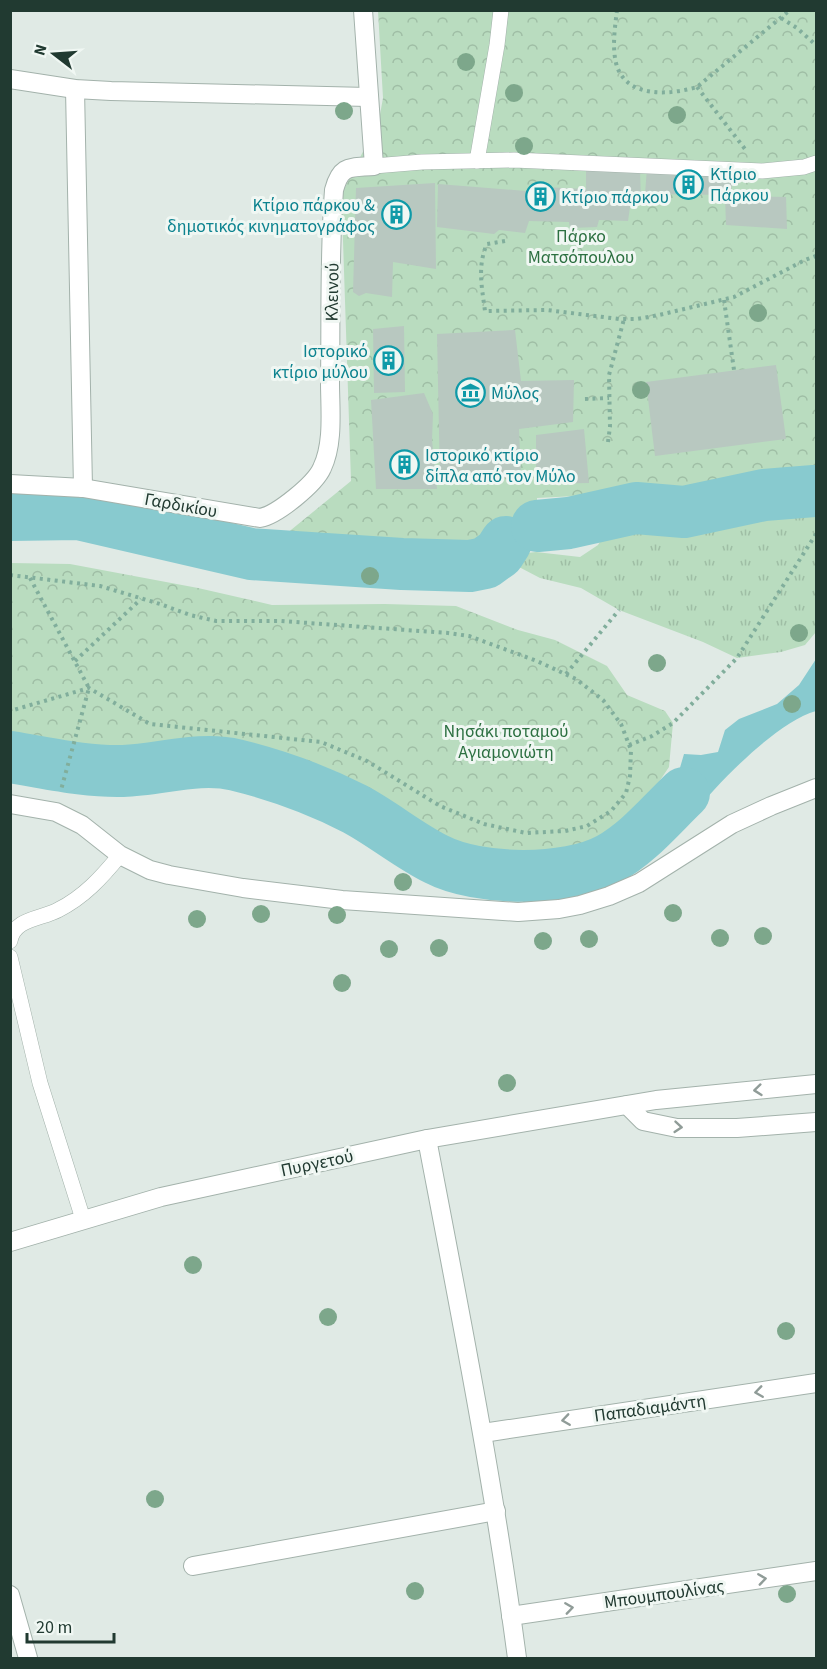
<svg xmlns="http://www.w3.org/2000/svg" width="827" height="1669" viewBox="0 0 827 1669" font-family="'Source Sans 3',sans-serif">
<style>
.grass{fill:url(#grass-tufts)}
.forest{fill:url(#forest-crowns)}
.water{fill:#88cacf}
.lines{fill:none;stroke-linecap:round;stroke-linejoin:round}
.river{stroke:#88cacf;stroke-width:52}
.building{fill:#b8c8c0}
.service-casing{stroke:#a3b2ab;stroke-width:16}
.minor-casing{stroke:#a3b2ab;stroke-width:20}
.tertiary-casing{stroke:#a3b2ab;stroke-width:20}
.path{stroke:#81ae9c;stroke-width:4;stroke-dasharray:3 4.5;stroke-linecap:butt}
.service{stroke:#fff;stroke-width:15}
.minor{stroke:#fff;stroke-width:18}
.tertiary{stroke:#fff;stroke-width:18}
.tree{fill:#7da78b}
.oneway{stroke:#909c98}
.labels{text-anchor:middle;stroke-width:6;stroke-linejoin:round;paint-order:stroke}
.culture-label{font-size:18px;fill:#0d838f;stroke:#f0f7f3;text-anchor:start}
.park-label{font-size:18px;fill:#2c7041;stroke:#f0f7f3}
.street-label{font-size:18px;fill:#213a31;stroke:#f0f7f3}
</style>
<defs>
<pattern id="grass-tufts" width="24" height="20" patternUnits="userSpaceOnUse" patternTransform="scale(1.5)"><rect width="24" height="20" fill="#b9dcbf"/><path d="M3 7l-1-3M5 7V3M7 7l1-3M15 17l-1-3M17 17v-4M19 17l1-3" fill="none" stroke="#9fbea5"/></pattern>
<pattern id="forest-crowns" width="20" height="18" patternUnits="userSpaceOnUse" patternTransform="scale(1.5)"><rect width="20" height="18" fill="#b9dcbf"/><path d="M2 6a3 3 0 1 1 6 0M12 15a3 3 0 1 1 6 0" fill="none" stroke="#9fbea5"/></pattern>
</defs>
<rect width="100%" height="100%" fill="#e0eae5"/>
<polygon class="grass" points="816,496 816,632 805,645 781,652 737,658 703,642 619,610 581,588 540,578 519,567 527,553 536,552 580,557 598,545 608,528 620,518 637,512 698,521 732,520 780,503"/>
<g class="forest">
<polygon points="378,11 816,11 816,479 634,493 537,498 538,541 276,548 275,543 351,481 342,211 343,191 379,120 383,98"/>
<polygon points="11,563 70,564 198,588 272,605 385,604 456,606 518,630 555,640 607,666 627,695 665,711 673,723 669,767 640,810 590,849 519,856 460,845 337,772 254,749 156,747 126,755 99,758 31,738 11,736"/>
</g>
<path class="water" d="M816,659v52c-39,11 -96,70 -122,102l-8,-11 -5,-19 -4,-5 7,-24 17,1 17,-3 7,-22 14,-11 38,-15 22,-19z"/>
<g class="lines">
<g class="river">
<polyline points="10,515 78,514 251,554 402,564 470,566 485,563 499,553 506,542"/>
<polyline points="537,526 569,523 636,508 684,512 764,495 814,491"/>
<path d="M10,757c38,6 75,15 113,14 37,-1 76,-15 113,-6 41,10 82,25 119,44 28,15 53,36 81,50 42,22 131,23 173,0 29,-16 51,-43 75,-66"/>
</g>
</g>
<g class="building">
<polygon points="586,167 640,169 641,202 630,207 628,221 599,220 597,227 570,228 569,222 529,221 525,233 499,230 494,234 437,227 438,184 538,192 542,187 586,189"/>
<polygon points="647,168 735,173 730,195 645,194"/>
<polygon points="435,183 436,269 393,262 392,297 366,293 359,296 353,292 356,188"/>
<polygon points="725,196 786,197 787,229 726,225"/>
<polygon points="404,326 405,392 374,393 373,329"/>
<polygon points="515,330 521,381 574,380 573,422 519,429 521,477 440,481 437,334"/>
<polygon points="776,365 786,439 655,456 646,382"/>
<polygon points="424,393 433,414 432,440 437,489 376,489 371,400"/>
<polygon points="584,429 589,483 536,484 536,435"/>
</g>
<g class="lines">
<defs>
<g id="service">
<polyline points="477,161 497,45 501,10"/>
<polyline points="374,166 422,162 514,160 762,171 804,167 816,163"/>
<path d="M10,941c4,-23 32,-22 48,-31 26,-13 44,-33 62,-55"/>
<polyline points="10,957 40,1083 83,1219"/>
</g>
<g id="minor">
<polyline points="10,79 75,89 111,91 368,97"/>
<polyline points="75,89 83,488"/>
<path d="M10,484l73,4 177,30c17,-3 55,-34 62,-50 12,-25 8,-59 8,-86 1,-64 -1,-128 4,-192 7,-26 16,-22 40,-24l-11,-156"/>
<polyline points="10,804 56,812 82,825 120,855 150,870 169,875 243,888 342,900 518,912 559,909 580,905 609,896 639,883 732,824 771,806 816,788"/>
<polyline points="627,1105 643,1121 677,1128 737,1128 816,1122"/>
<path d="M427,1139c33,173 67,345 90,519"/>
<polyline points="483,1433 816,1383"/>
<polyline points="193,1566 496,1511"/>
<polyline points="10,1595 28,1658"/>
<polyline points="511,1616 816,1571"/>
</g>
<polyline id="tertiary" points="10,1242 161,1197 427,1139 656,1100 816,1084"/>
</defs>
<use href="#service" class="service-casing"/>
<use href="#minor" class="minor-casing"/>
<use href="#tertiary" class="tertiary-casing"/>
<g class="path">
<path d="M617,10c-2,17 -5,36 -1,53 9,36 54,32 81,24l93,-77"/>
<polyline points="781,18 797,28 816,45"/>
<polyline points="697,87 745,149"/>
<path d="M505,241l-18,3c-10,22 -5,44 -2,67l62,-1 72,9h18l22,-4 75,-18 71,-37 11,-4"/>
<polyline points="724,300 734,370"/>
<polyline points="585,399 609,398"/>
<polyline points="608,442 610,427 609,375 624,319"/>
<polyline points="10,575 100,586 160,604 190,615 216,621 281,621 448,633 469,636 537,661 576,679 603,700 621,724 631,750 630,776 626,793 611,811 587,826 565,831 526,833 484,824 440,806 367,761 321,742 150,724 89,688 10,711"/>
<polyline points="30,578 89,688 61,790"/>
<polyline points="75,661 141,599"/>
<polyline points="566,674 619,610"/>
<polyline points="629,745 652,736 673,723 737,658 816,534"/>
</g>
<use href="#service" class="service"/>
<use href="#minor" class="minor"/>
<use href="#tertiary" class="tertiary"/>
</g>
<g class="tree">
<circle cx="466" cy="62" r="9"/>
<circle cx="514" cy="93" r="9"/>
<circle cx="344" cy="111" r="9"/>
<circle cx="677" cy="115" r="9"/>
<circle cx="524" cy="146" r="9"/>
<circle cx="758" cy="313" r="9"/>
<circle cx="641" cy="390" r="9"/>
<circle cx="370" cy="576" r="9"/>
<circle cx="799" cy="633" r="9"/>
<circle cx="657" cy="663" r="9"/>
<circle cx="792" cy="704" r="9"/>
<circle cx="403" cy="882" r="9"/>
<circle cx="673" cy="913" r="9"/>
<circle cx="261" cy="914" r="9"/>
<circle cx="337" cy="915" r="9"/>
<circle cx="197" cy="919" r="9"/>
<circle cx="763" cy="936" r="9"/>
<circle cx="720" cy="938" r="9"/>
<circle cx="589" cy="939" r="9"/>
<circle cx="543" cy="941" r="9"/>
<circle cx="439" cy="948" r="9"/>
<circle cx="389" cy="949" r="9"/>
<circle cx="342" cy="983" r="9"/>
<circle cx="507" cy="1083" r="9"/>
<circle cx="193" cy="1265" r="9"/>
<circle cx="328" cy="1317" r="9"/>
<circle cx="786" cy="1331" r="9"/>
<circle cx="155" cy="1499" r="9"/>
<circle cx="415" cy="1591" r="9"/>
<circle cx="787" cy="1594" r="9"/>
</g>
<defs><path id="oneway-chevron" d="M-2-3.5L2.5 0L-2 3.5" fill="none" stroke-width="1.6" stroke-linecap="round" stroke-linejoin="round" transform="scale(1.5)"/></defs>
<g class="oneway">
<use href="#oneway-chevron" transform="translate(758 1090) rotate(174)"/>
<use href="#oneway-chevron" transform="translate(678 1127) rotate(5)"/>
<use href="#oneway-chevron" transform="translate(759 1392) rotate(172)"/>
<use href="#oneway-chevron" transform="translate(566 1420) rotate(172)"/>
<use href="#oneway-chevron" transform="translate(762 1579) rotate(-8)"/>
<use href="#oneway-chevron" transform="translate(569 1608) rotate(-8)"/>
</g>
<defs>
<symbol id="building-ring" viewBox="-11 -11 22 22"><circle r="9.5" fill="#f0f7f3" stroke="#0f9aa8" stroke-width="1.5"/><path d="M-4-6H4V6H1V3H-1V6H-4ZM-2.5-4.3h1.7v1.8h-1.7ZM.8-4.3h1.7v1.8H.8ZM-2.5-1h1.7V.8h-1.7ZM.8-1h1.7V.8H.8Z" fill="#0f9aa8"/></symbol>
<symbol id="museum-ring" viewBox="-11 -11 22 22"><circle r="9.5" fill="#f0f7f3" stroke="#0f9aa8" stroke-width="1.5"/><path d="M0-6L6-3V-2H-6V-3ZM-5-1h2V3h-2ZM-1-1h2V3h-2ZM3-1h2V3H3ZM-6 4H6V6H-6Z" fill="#0f9aa8"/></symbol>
</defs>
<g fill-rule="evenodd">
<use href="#building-ring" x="672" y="168" width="33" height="33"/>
<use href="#building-ring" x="524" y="180" width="33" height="33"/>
<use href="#building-ring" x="380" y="198" width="33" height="33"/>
<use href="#building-ring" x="372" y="344" width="33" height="33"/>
<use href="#museum-ring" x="454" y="376" width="33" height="33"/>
<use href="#building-ring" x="388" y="448" width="33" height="33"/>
</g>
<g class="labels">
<g class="culture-label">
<text x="710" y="180">Κτίριο<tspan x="710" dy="21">Πάρκου</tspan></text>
<text x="561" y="203">Κτίριο πάρκου</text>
<text x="375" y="211" text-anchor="end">Κτίριο πάρκου &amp;<tspan x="375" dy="21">δημοτικός κινηματογράφος</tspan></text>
<text x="368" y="357" text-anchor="end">Ιστορικό<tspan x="368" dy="21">κτίριο μύλου</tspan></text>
<text x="491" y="399">Μύλος</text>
<text x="425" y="461">Ιστορικό κτίριο<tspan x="425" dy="21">δίπλα από τον Μύλο</tspan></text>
</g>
<g class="park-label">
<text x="581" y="242">Πάρκο<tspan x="581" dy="21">Ματσόπουλου</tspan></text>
<text x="506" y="737">Νησάκι ποταμού<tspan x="506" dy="21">Αγιαμονιώτη</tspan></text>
</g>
<g class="street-label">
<text transform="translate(332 292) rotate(-89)" y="6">Κλεινού</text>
<text transform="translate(181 505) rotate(10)" y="6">Γαρδικίου</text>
<text transform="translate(317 1163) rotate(-12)" y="6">Πυργετού</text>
<text transform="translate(650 1408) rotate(-8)" y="6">Παπαδιαμάντη</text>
<text transform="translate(664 1594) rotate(-8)" y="6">Μπουμπουλίνας</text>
</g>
</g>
<rect width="827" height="1669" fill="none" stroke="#213a31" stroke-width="24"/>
<g transform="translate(54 54) rotate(287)" stroke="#f0f7f3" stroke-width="4.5" paint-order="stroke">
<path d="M0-4.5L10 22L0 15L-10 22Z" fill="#213a31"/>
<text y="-9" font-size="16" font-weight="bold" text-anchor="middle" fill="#213a31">N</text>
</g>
<path d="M27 1633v9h87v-9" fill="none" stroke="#213a31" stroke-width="3"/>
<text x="36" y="1633" font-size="18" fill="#213a31" stroke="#f0f7f3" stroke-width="4.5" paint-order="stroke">20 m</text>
</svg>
